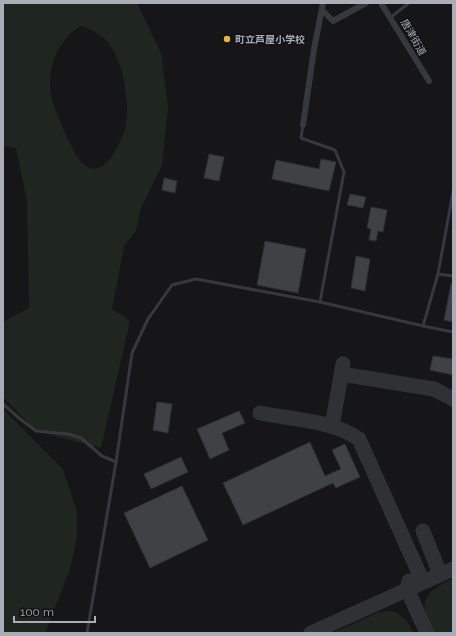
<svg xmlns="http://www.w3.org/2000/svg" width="456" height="636" viewBox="0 0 456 636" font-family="Raleway,'Noto Sans JP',sans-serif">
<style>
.green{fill:#1e261f;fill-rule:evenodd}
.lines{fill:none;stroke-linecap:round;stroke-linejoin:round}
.taxiway{stroke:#303135;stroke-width:15}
.building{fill:#404145;stroke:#303034}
.service{stroke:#37383d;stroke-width:3}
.minor{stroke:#37383d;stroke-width:6}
.poi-dot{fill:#f2b134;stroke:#111113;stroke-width:1.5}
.labels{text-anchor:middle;stroke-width:3;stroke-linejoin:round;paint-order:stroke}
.street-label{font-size:10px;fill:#a8adb8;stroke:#111113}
.poi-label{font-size:10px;font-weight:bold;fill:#a8adb8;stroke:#111113;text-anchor:start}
</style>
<rect width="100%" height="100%" fill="#161618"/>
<g class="green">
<path d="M3,3h134l24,50 7,54 -6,58 -21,43 -5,23 -12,15 -12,63 18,12 -29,127 -65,-17 -33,-34v-75l26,-14 -2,-107 -11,-53 -13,-2zM81,26c7,2 18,7 24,13 18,19 25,60 21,86 -3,13 -18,49 -36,43 -7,-2 -12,-10 -15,-15 -8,-16 -17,-34 -22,-51 -9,-27 3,-62 28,-76z"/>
<polygon points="3,409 63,469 77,511 77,537 70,569 45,633 3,633"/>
<path d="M453,579v54h-18c-4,-7 -9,-16 -10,-24 -3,-16 16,-25 28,-30z"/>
<path d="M390,611c13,3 18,10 23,22h-80l46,-21z"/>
</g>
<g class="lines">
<g class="taxiway">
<polyline points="341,374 434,389 453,399"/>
<path d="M260,413c31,6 74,8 99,26l64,143"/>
<polyline points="332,426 343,364"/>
<polyline points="423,531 440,574"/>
<polyline points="409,581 407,589 427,633"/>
<polyline points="311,633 453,569"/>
</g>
</g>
<g class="building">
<polygon points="209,154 224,157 219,181 204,178"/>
<polygon points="321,159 336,162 329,191 272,179 276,160 319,169"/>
<polygon points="164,178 177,181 175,193 162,190"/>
<polygon points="350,194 366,197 363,208 347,205"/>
<polygon points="371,207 387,210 383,232 378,231 376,241 369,240 371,229 367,228"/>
<polygon points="265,241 306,249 298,293 257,285"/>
<polygon points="356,256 370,259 365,291 351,288"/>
<polygon points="451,284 453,284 453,322 444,320"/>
<polygon points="433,356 453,359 453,375 430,370"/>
<polygon points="157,402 172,404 168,433 153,430"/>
<polygon points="239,411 245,423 222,433 229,450 210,459 197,429"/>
<polygon points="310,442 325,476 341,469 332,450 345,444 360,477 336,488 333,483 243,525 223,483"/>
<polygon points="181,457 188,472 151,489 144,474"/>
<polygon points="182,486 208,540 150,568 124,513"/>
</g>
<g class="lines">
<g class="service">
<polyline points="391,17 409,3"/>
<polyline points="303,125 301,138 335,150 344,172 320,302"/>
<polyline points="438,274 453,276"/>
<polyline points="423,326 438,274 453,192"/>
<polyline points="3,404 19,418 36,431 68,434 81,438 102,456 116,462"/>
<polyline points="87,633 116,462 132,353 148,319 172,285 196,279 320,302 423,326 453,332"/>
</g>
<g class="minor">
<polyline points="381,3 429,81"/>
<polyline points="322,10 333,21 366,3"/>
<polyline points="303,125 314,49 323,3"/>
</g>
</g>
<circle class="poi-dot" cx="227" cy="39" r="4"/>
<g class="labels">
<g class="street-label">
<text transform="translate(414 37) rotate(60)" y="4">唐津街道</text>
</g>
<g class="poi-label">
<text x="235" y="43">町立芦屋小学校</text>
</g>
</g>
<rect width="456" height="636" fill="none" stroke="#a8adb8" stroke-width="8"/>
<path d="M14 616v6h81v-6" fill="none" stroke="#a8adb8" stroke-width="2"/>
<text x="20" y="616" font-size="12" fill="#a8adb8" stroke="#111113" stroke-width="3" paint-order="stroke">100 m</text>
</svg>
